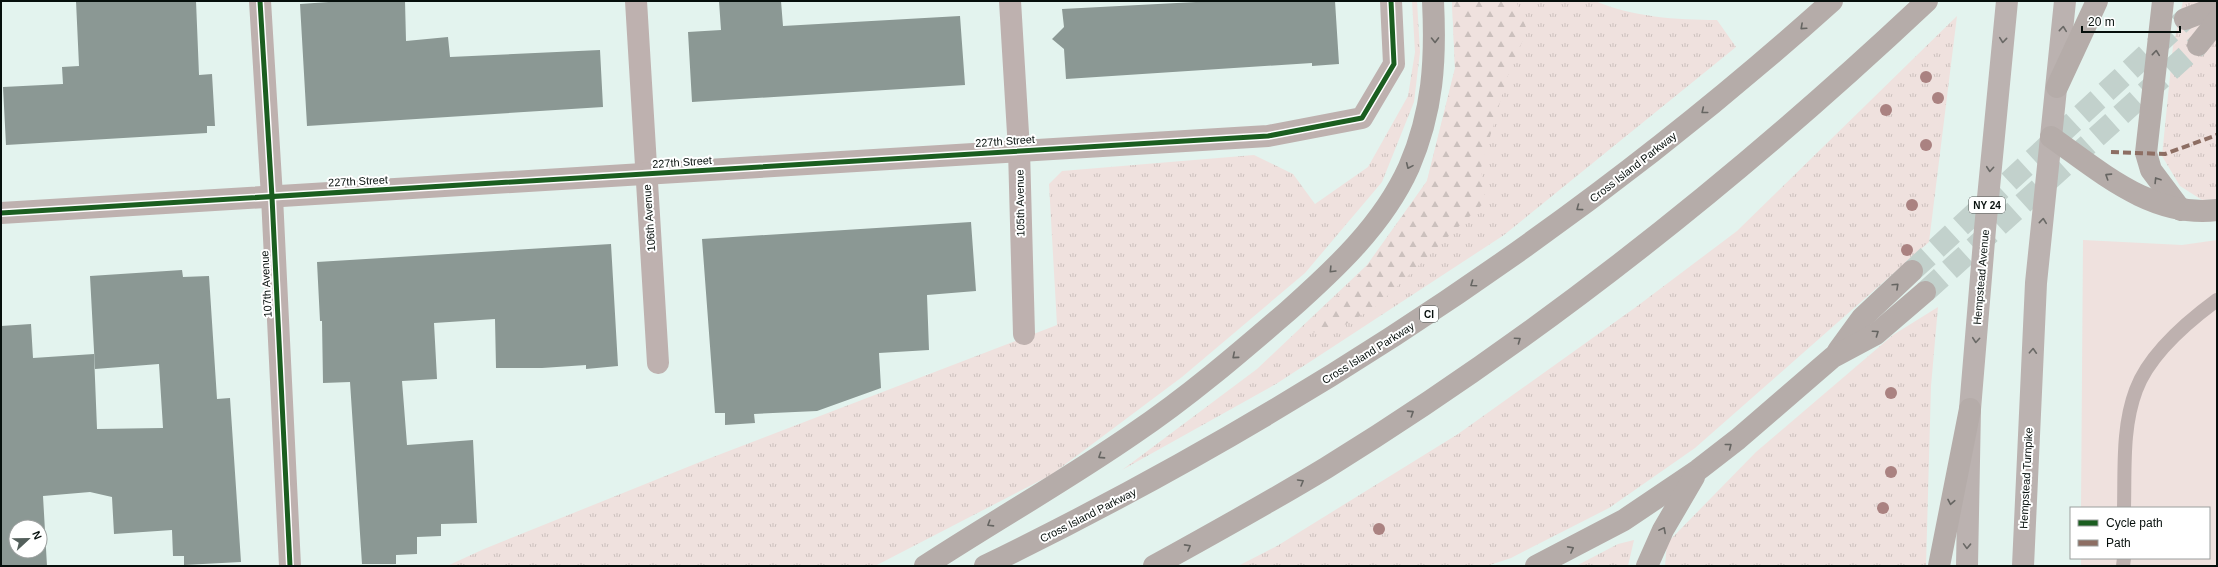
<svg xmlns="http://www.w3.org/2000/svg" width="2218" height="567" viewBox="0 0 2218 567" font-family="Helvetica,sans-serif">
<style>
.grass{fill:url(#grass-tufts)}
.forest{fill:url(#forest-firs)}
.pitch{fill:#efe1de}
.building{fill:#8b9894;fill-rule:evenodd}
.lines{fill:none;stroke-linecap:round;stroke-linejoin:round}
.motorway-tunnel{stroke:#c2d1cc;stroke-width:22;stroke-dasharray:22 11;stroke-linecap:butt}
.service{stroke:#beb1af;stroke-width:14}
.minor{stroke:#beb1af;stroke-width:22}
.primary{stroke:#bbb2b0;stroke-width:22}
.motorway{stroke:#b5aca9;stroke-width:22}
.quiet{stroke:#8d6e63;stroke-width:4;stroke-dasharray:8 4;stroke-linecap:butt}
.cycleway-casing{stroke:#fff;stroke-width:8}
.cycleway{stroke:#1b5e20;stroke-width:5}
.tree{fill:#aa8281}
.oneway{stroke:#666562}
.oneway2{stroke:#6a6966}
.labels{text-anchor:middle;stroke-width:4;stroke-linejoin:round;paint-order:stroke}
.shield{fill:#fff;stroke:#515755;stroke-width:1}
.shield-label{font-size:10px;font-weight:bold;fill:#060f0c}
.street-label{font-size:11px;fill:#060f0c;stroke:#fff}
</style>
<defs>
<pattern id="grass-tufts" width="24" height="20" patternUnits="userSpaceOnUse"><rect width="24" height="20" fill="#efe1de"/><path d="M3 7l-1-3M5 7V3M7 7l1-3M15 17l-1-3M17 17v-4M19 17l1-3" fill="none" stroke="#cbc0bd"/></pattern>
<pattern id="forest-firs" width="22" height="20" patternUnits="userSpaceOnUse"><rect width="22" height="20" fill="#efe1de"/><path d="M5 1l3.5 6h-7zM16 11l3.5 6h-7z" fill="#cbc0bd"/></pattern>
</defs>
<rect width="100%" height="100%" fill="#e3f3ee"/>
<g class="grass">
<polygon points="1412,1 1417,1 1420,52 1414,102 1382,182 1305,273 1182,377 1051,475 875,566 447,566 484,549 700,462 1057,325 1049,184 1062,171 1254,155 1293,174 1315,204 1368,167 1408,96 1415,52"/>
<path d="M1452,1h143c38,16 81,19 122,19l19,27 -232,188 -228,149 -154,86 135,-101 110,-104 60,-84 28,-113z"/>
<polygon points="2183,1 2209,1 2217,5 2217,199 2202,200 2180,186 2162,156 2173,46"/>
<polygon points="1957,16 1929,242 1695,448 1609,508 1511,558 1487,566 1238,566 1277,546 1458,434 1636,307 1737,231"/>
<polygon points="1938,307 1931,386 1926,566 1665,566 1667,543 1756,452 1893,335"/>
<polygon points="1634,540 1628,566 1576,566 1618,544"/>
</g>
<polygon class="forest" points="1452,1 1516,1 1527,30 1507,78 1481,168 1485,202 1453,232 1377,306 1334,331 1303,333 1368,265 1427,181 1455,69"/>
<polygon class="pitch" points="2083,240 2182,245 2217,240 2217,566 2081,566 2081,558 2209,558 2209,508 2081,508"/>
<g class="building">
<polygon points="76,1 196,1 199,75 212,74 215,126 207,126 207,133 6,145 3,87 63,84 62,67 79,66"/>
<polygon points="343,1 405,1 406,41 448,37 450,57 600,50 603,107 307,126 300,4"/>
<polygon points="719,1 781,1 783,26 960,16 965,85 692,102 688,32 721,30"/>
<polygon points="1215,1 1335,1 1339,64 1312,66 1312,63 1066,79 1064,49 1052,39 1064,27 1062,9"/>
<polygon points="971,222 976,291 927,295 929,350 879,353 881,388 817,411 754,414 755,423 725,425 725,413 715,413 702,239"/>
<polygon points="611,244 618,366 586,369 586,365 542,368 496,368 495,319 434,323 437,379 402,381 407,445 473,440 477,523 441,524 441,536 417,537 417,554 396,555 396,564 362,564 350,382 323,383 322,321 320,321 317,262"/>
<path d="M182,270l1,7 26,-1 8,123 13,-1 11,164 -57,3v-9h-11l-1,-26 -58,4 -2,-37 -22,-5 -47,4 4,70h-46v-240l30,-2 2,34 61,-4 3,75 66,-1 -4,-64 -64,5 -5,-93zM16,527h24v24h-24z"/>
</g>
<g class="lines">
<g class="motorway-tunnel">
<polyline points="1912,271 2185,19"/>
<polyline points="1925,292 2198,45"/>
</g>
<g class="service">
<path d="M2124,508c1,-39 -2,-81 12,-118 13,-35 51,-68 81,-90"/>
<polyline points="2123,566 2124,558"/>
</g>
<g class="minor">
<polyline points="260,1 272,197 290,566"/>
<polyline points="636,1 658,363"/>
<polyline points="1010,1 1019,150 1024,334"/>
<polyline points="1,213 1268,136 1362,118 1394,64 1391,1"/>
</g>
<g class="primary">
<polyline points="1967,566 1970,409 1985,229 2007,1"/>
<polyline points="2023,566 2036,283 2065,1"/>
</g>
<g class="motorway">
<polyline points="2163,1 2146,153 2151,170 2181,210"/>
<polyline points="2185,19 2217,7"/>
<polyline points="2198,45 2217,21"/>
<polyline points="2057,87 2097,1"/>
<path d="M2051,137c50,35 101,81 166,73"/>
<polyline points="1838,351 1862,318 1912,271"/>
<path d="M925,566c69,-45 140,-85 208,-132 55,-37 105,-80 155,-123 46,-41 95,-86 121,-144 24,-56 27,-106 24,-166"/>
<path d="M985,566c308,-150 592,-336 847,-565"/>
<path d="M1154,566c58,-32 116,-64 172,-98 217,-134 416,-293 601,-467"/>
<polyline points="1536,566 1624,520 1698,470 1738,439 1833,357 1876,334 1925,292"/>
<polyline points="1647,566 1663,530 1694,477"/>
<polyline points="1939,566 1970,409"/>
</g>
<polyline class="quiet" points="2111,152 2165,154 2217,135"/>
<defs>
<g id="cycleway">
<polyline points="260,1 272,197 290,566"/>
<polyline points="1,213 1268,136 1362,118 1394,64 1391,1"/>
</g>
</defs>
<use href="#cycleway" class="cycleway-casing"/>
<use href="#cycleway" class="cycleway"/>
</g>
<g class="tree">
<circle cx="1926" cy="77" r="6"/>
<circle cx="1938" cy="98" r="6"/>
<circle cx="1886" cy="110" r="6"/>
<circle cx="1926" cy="145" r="6"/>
<circle cx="1912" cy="205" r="6"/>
<circle cx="1907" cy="250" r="6"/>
<circle cx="1891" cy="393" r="6"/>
<circle cx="1891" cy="472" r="6"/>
<circle cx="1883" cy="508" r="6"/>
<circle cx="1379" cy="529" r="6"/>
</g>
<defs><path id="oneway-chevron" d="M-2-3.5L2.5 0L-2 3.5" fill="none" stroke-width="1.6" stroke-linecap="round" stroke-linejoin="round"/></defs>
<g class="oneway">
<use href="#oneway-chevron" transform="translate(1803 27) rotate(138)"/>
<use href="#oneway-chevron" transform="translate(1435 40) rotate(89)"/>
<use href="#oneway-chevron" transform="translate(2156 53) rotate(-84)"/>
<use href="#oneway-chevron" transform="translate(1704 111) rotate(141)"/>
<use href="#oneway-chevron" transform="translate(1409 166) rotate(114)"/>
<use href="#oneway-chevron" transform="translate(2108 176) rotate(-147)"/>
<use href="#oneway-chevron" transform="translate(2157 180) rotate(-122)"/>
<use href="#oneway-chevron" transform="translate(1579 208) rotate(143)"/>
<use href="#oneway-chevron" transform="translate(1332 270) rotate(134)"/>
<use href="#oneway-chevron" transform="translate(1473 284) rotate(145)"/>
<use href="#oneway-chevron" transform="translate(1896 286) rotate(-43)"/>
<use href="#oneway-chevron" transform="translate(1876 333) rotate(-35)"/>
<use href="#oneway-chevron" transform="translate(1518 340) rotate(-35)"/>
<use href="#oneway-chevron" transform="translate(1235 356) rotate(140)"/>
<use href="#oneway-chevron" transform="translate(1411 413) rotate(-33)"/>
<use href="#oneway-chevron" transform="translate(1729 446) rotate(-38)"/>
<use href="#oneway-chevron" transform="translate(1101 456) rotate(147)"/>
<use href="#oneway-chevron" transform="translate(1301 482) rotate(-30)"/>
<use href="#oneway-chevron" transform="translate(1951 502) rotate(101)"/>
<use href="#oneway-chevron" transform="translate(990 524) rotate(148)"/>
<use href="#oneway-chevron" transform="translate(1663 530) rotate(-62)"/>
<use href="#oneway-chevron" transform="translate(1188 547) rotate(-29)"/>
<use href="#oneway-chevron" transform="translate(1571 549) rotate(-28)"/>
</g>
<g class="oneway2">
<use href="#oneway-chevron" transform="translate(2063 29) rotate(-84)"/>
<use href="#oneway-chevron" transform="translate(2003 40) rotate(96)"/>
<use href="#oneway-chevron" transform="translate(1990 169) rotate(95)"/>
<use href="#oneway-chevron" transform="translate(2043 221) rotate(-84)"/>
<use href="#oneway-chevron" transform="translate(1976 340) rotate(95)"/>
<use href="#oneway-chevron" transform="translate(2033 351) rotate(-87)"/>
<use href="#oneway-chevron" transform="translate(1967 546) rotate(92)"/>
</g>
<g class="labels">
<g class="shield">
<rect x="1969" y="197" width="36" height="16" rx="3"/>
<rect x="1420" y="306" width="18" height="16" rx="3"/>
</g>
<g class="shield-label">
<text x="1987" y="209">NY 24</text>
<text x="1429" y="318">CI</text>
</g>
<g class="street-label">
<text transform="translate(1005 141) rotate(-4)" y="4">227th Street</text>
<text transform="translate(682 162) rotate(-4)" y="4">227th Street</text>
<text transform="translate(1633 167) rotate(-38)" y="4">Cross Island Parkway</text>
<text transform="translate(358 181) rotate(-3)" y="4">227th Street</text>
<text transform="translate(1020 203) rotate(-91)" y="4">105th Avenue</text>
<text transform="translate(649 218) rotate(-94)" y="4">106th Avenue</text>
<text transform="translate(1981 277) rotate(-85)" y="4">Hempstead Avenue</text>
<text transform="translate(266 284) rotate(-93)" y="4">107th Avenue</text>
<text transform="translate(1368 353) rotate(-32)" y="4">Cross Island Parkway</text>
<text transform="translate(2026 478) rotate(-87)" y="4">Hempstead Turnpike</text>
<text transform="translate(1088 515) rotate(-27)" y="4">Cross Island Parkway</text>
</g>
</g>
<rect width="2218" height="567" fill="none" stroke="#060f0c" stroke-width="4"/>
<rect x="2070" y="507" width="140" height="52" fill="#ffffff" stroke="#9b9f9e"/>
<rect x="2078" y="520" width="20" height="6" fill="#1b5e20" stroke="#9b9f9e"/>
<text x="2106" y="527" font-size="12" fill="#060f0c">Cycle path</text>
<rect x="2078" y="540" width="20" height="6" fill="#8d6e63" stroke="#9b9f9e"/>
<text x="2106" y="547" font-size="12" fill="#060f0c">Path</text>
<g transform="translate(28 539) rotate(68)"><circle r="19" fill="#ffffff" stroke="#9b9f9e"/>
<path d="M0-3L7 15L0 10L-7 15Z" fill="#535f5b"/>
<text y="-6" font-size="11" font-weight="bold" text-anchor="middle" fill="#060f0c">N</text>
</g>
<path d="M2082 26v6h98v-6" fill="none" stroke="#060f0c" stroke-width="2"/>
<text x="2088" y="26" font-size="12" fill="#060f0c" stroke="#ffffff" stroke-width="3" paint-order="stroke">20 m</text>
</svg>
